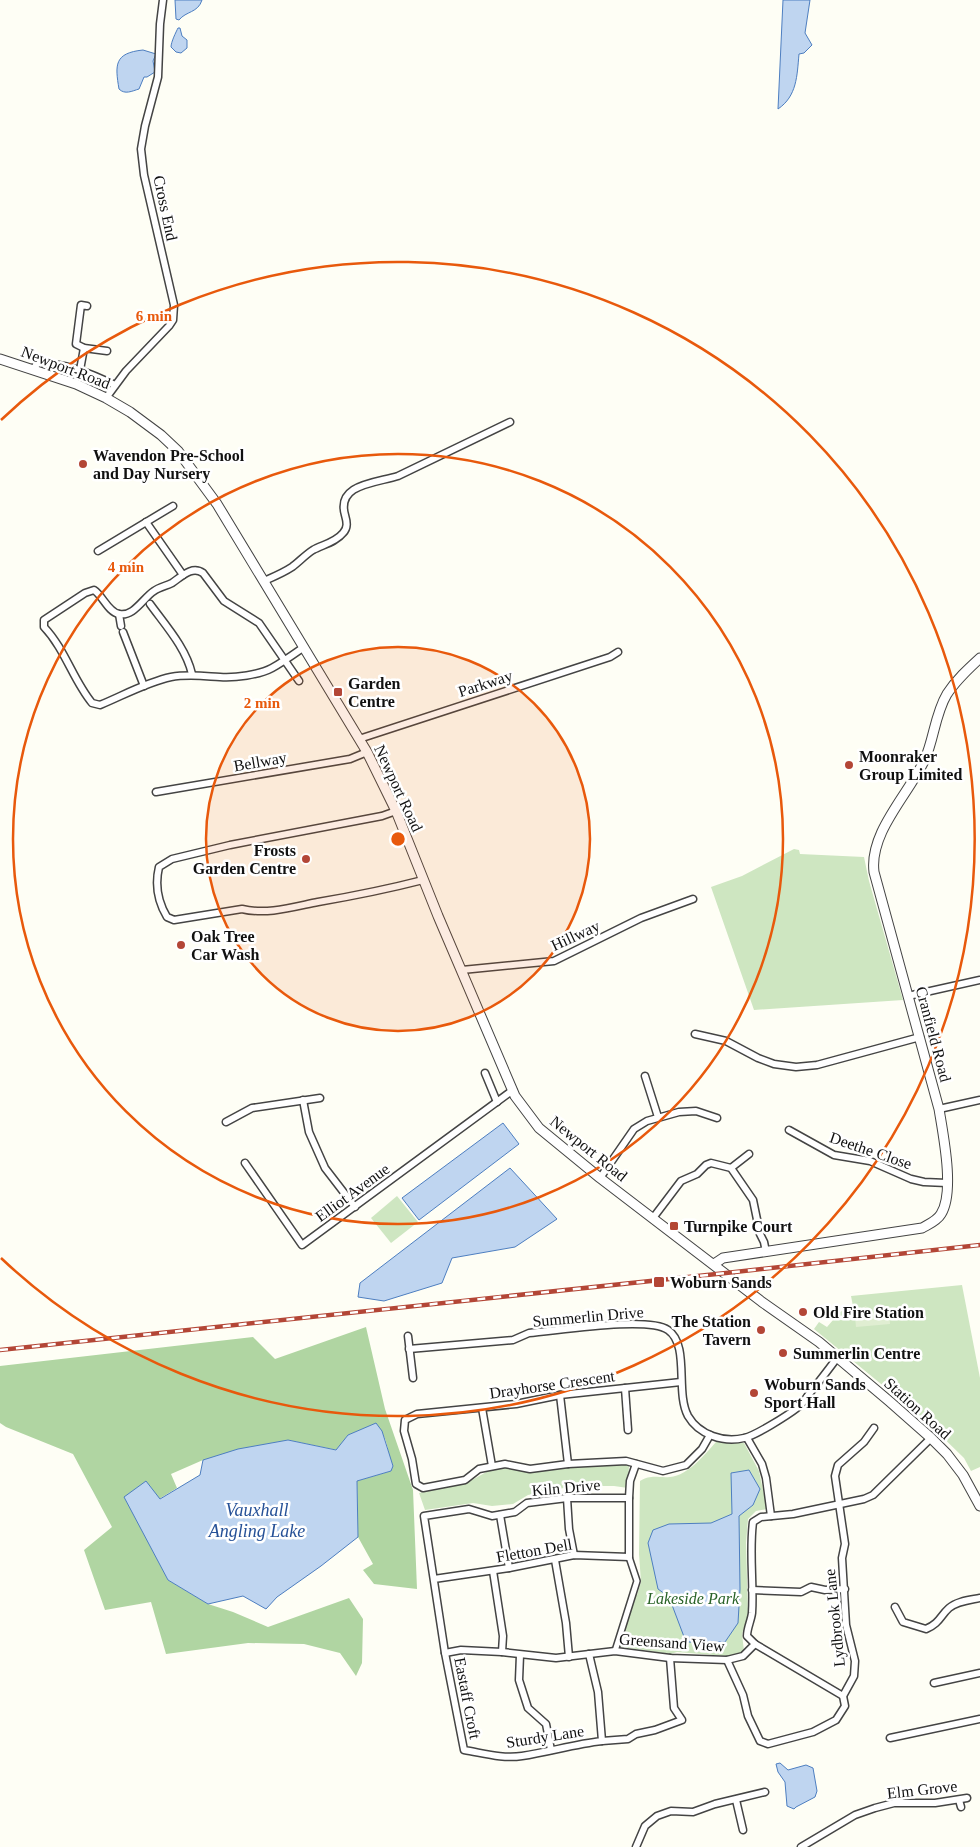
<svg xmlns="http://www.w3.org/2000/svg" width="980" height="1847" viewBox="0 0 980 1847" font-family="Georgia,serif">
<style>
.green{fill:#cee6c1}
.forest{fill:#b0d5a2}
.pitch{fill:#e0eed2}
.water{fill:#bfd5f0;stroke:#4d7ec0}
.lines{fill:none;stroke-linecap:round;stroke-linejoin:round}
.pedestrian-casing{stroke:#444;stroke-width:8}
.minor-casing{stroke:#444;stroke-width:9}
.tertiary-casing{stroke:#444;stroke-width:11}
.pedestrian{stroke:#fff;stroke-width:5}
.minor{stroke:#fff;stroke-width:6}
.tertiary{stroke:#fff;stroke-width:9}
.rail-casing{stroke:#b34636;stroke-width:4.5}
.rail{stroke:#fff;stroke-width:2.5;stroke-dasharray:8;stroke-linecap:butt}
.ring{fill:none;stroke:#e8590c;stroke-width:2.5}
.poi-dot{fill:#b34636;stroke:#fff;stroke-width:2}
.labels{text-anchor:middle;stroke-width:5;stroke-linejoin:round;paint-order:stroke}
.street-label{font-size:16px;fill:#111;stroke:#fff}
.poi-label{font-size:16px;font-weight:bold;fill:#111;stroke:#fff;text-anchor:start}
.park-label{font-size:16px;font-style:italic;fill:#296327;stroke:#fff}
.water-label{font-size:18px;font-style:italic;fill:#265197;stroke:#fff}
.centre{fill:#e8590c;stroke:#fff;stroke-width:2.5}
.ring-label{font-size:15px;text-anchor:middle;font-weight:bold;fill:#e8590c;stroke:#fff;stroke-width:5;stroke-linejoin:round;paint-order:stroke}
</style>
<rect width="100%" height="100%" fill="#fefef5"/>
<g class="green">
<polygon points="794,849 799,850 800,854 864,857 869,881 903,1000 754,1010 711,887 742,876"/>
<polygon points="397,1196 418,1222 391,1243 371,1218"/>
<polygon points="962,1285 980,1378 980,1467 971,1471 964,1458 925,1420 814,1329 819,1322 827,1327 840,1312 853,1306 851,1296"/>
<path d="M716,1442l28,1 15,28 8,38 -11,2 -8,8 -2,24 2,72 -6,19 2,17 -7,6 -60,-5 -6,2 -56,-8 19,-50 3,-1 4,-13 -2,-28 1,-73c12,-7 17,-3 30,-4 19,-2 34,-22 46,-35z"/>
<polygon points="608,1463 629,1465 628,1488 614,1486 574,1486 528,1495 513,1504 492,1506 473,1503 425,1510 419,1493 472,1480 490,1470 503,1466 531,1470"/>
</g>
<path class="forest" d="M366,1327l19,82 28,81 4,99 -43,-5 -11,-14 10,-6 -15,-27 -1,-56 34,-10c-2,-17 -3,-34 -15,-47l-28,11 -11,15 -49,-10 -85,20 -32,14 6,14 -18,11 -7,49 16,32 40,24 25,8 35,15 81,-29 14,21 -1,44 -6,13 -16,-23 -36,-9 -56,-1 -82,11 -15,-52 -46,8 -21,-60 28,-23 -39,-73 -67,-27 -6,-4v-57l253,-29 22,22z"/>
<polygon class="pitch" points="866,1306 869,1312 889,1311 890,1324 856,1327 855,1317 858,1310"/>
<g class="water">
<path d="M175,0h27c-4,13 -16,11 -23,20l-3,-1z"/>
<path d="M783,0h27l-5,33 7,12 -8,8 -5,1c-2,22 -2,42 -21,55z"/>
<path d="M178,28h2l2,8 5,4v8l-6,5 -5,-1 -5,-5c0,-5 5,-15 7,-19z"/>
<path d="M143,50l13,4 -3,7 2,11 -8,5h-3l-5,12c-7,2 -14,6 -20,0 -4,-24 -5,-36 24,-39z"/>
<polygon points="503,1123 519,1144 419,1220 402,1198"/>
<polygon points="510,1168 557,1219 515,1247 452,1258 442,1283 384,1301 358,1297 360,1283"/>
<polygon points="376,1423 382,1431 393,1466 391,1471 357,1481 358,1537 321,1566 277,1597 266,1609 243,1596 208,1604 168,1580 124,1497 146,1481 160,1499 200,1475 203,1460 238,1449 288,1440 336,1450 348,1435"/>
<polygon points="749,1470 760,1489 753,1505 739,1516 740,1589 738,1623 725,1642 686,1642 669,1597 658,1589 648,1543 653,1530 669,1524 711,1523 732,1514 731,1473"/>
<polygon points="780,1763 788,1770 806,1765 813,1768 817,1791 815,1797 796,1807 794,1809 787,1806 785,1782 778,1772 776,1764"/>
</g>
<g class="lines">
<defs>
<polyline id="pedestrian" points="615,1651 637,1581 629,1557"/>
<g id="minor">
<polyline points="87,306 81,305 76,344 84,348 107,351"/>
<path d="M33,369l5,-6c28,0 52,10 77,22"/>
<polyline points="80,370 84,348"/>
<polyline points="106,398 126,371 169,326 173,320 174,305 144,175 141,149 145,126 158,77 160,24 163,0"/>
<polyline points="146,522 183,575"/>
<polyline points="98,551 173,506"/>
<path d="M264,581c9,-4 19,-8 28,-14 7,-5 13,-12 21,-17 9,-5 23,-8 30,-17 5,-5 4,-11 2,-18 -9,-31 31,-32 53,-39l112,-54"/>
<path d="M150,604c16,22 36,44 42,70"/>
<polyline points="119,614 121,626"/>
<polyline points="123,632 144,686"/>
<path d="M299,681l-40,-58 -35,-22 -21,-28c-11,-8 -22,4 -31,10 -6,3 -13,4 -18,8 -11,7 -20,26 -35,23 -11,-2 -16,-18 -25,-24l-9,3 -41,27v7c21,22 29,53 48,76l8,2c22,-9 47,-23 71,-28 17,-3 32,-1 49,0 15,1 39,-2 52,-9 11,-6 22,-14 32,-21"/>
<polyline points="359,739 610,657 618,652"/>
<polyline points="156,792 350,759 367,752"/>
<path d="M396,811l-14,5 -152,29 -58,14 -13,8c-4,17 -1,35 8,50l7,3 68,-11c25,6 51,-2 76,-7 35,-6 70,-13 105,-22"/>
<polyline points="462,970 554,961 641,918 693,899"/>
<polyline points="908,996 980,980"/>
<polyline points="695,1034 726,1041 758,1058 774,1064 796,1067 817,1065 920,1037"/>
<polyline points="485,1073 497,1102"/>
<polyline points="645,1076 658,1117"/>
<polyline points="303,1100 309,1132 325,1168 355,1207"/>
<polyline points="939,1109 980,1100"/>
<polyline points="226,1122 252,1108 320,1098"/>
<polyline points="789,1130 834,1155 870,1161 911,1179 924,1182 947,1183"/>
<polyline points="245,1163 302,1245 513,1090"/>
<polyline points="731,1168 749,1154"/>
<polyline points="600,1178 634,1129 647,1121 679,1112 696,1111 717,1118"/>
<polyline points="653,1218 681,1181 697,1174 706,1165 711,1163 731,1168 753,1200 760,1234 764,1242 766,1252"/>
<polyline points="408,1336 413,1378"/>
<path d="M409,1349l104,-9 16,-7c28,-2 118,-17 139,-3 22,15 7,62 20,86 11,19 36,27 56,22 11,-2 44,-23 53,-30 5,-3 9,-10 12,-14 10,-12 19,-24 28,-36"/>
<polyline points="681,1382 560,1395 516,1404 417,1414 405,1420 404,1431 412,1459 416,1484 423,1488 465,1480 479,1469 505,1464 530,1469 568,1464 626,1461 663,1471 686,1465 702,1449 710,1435"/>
<polyline points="625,1388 628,1430"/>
<polyline points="560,1395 568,1464"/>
<polyline points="482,1408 492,1466"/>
<polyline points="747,1438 762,1464 766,1478 771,1516"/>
<polyline points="567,1498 569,1529 574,1555"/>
<polyline points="629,1498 630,1481 636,1464"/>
<polyline points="500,1515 509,1568"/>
<polyline points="555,1560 566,1623 569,1657"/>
<polyline points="493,1571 503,1636 502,1652"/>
<path d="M434,1579l75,-11 65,-13 55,2v-59h-62l-40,5 -12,9 -23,4 -23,-7 -45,7 21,137 19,97c19,3 38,9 58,6 27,-4 53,-12 80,-15l-4,-49 -9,-38"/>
<polyline points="752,1590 801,1592 811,1587 825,1590 845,1589"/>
<path d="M895,1607l8,15 23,7c14,-6 14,-13 23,-21 8,-7 21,-8 31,-10"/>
<path d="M445,1653l16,-3 41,2 54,6 59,-7 55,7 57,2 16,-4 12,-12 -8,-8c0,-8 4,-15 5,-23 2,-30 -3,-60 1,-91l8,-5 32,-3 71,-15 9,-4 58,-57"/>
<polyline points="520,1655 519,1680 528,1708 546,1724 551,1750"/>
<polyline points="727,1660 743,1695 748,1716 760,1741 768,1744 813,1732 836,1720 845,1706 843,1696 755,1644"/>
<polyline points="934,1683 980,1673"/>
<polyline points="843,1696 854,1676 855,1661 846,1625 842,1558 845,1544 835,1476 838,1465 864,1442 874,1428"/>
<polyline points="890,1738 980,1719"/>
<polyline points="602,1741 628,1739 636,1734 655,1730 682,1720 674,1708 670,1658"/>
<polyline points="736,1800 743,1830"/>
<polyline points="959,1800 961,1807"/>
<polyline points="636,1847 645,1826 657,1816 671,1811 693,1812 715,1804 765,1792"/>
<polyline points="801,1847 855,1815 875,1808 894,1803 935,1803 967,1798"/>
</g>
<g id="tertiary">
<polyline points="0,359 76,384 106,398 130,412 161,435 178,451 217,504 367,752 396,811 438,916 515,1096 539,1128 600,1178 762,1302 819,1342 889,1401 931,1438 947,1454 963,1475 980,1506"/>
<path d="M714,1264l9,-6 199,-30c7,-4 15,-7 19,-14 14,-22 2,-80 -2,-105l-65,-237c-5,-40 35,-78 51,-113 9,-20 10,-45 22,-65 9,-14 21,-25 33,-36"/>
</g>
</defs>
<use href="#pedestrian" class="pedestrian-casing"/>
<use href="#minor" class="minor-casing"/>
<use href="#tertiary" class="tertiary-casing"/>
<use href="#pedestrian" class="pedestrian"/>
<use href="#minor" class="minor"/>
<use href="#tertiary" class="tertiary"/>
<defs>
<polyline id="rail" points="0,1350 726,1273 980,1245"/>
</defs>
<use href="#rail" class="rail-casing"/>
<use href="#rail" class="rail"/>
</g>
<circle cx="398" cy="839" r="192" fill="#e8590c" fill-opacity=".12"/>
<g class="ring">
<circle cx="398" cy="839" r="192"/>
<circle cx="398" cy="839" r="385"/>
<path d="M1 420A577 577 0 1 1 1 1258"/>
</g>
<g class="poi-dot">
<circle cx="83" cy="464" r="5"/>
<rect x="333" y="687" width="10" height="10" rx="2.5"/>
<circle cx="849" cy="765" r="5"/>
<circle cx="306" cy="859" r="5"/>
<circle cx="181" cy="945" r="5"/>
<rect x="669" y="1221" width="10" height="10" rx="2.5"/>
<rect x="653" y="1276" width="12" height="12" rx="2.5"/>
<circle cx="803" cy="1312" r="5"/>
<circle cx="761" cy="1330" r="5"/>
<circle cx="783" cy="1353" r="5"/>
<circle cx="754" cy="1393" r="5"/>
</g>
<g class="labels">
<g class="street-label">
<text transform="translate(166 208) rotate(78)" y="6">Cross End</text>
<text transform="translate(66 367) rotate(21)" y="6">Newport Road</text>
<text transform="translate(485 683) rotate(-18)" y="6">Parkway</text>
<text transform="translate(260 761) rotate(-10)" y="6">Bellway</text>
<text transform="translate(399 788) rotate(65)" y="6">Newport Road</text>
<text transform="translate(575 935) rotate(-25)" y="6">Hillway</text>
<text transform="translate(934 1034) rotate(75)" y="6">Cranfield Road</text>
<text transform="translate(589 1148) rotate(39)" y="6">Newport Road</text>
<text transform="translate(871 1150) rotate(19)" y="6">Deethe Close</text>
<text transform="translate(352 1192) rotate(-36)" y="6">Elliot Avenue</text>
<text transform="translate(588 1316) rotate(-5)" y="6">Summerlin Drive</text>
<text transform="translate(552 1384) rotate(-8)" y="6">Drayhorse Crescent</text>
<text transform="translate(918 1408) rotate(42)" y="6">Station Road</text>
<text transform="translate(566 1487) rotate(-5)" y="6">Kiln Drive</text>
<text transform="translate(534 1550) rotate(-10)" y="6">Fletton Dell</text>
<text transform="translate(834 1618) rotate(-96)" y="6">Lydbrook Lane</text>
<text transform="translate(672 1642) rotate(4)" y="6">Greensand View</text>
<text transform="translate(468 1698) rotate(79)" y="6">Eastaff Croft</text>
<text transform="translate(545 1736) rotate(-9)" y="6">Sturdy Lane</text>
<text transform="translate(922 1789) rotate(-6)" y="6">Elm Grove</text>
</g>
<g class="poi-label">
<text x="93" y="461">Wavendon Pre-School<tspan x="93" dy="18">and Day Nursery</tspan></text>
<text x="348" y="689">Garden<tspan x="348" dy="18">Centre</tspan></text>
<text x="859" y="762">Moonraker<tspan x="859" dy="18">Group Limited</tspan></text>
<text x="296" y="856" text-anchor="end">Frosts<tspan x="296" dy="18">Garden Centre</tspan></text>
<text x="191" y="942">Oak Tree<tspan x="191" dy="18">Car Wash</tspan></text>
<text x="684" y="1232">Turnpike Court</text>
<text x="670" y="1288">Woburn Sands</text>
<text x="813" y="1318">Old Fire Station</text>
<text x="751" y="1327" text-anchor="end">The Station<tspan x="751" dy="18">Tavern</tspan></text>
<text x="793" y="1359">Summerlin Centre</text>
<text x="764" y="1390">Woburn Sands<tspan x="764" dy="18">Sport Hall</tspan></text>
</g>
<g class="park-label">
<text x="693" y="1604">Lakeside Park</text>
</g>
<g class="water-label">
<text x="257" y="1516">Vauxhall<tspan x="257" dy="21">Angling Lake</tspan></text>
</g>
</g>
<circle cx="398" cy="839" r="8" class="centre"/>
<g class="ring-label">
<text x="154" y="321">6 min</text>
<text x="126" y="572">4 min</text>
<text x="262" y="708">2 min</text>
</g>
</svg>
